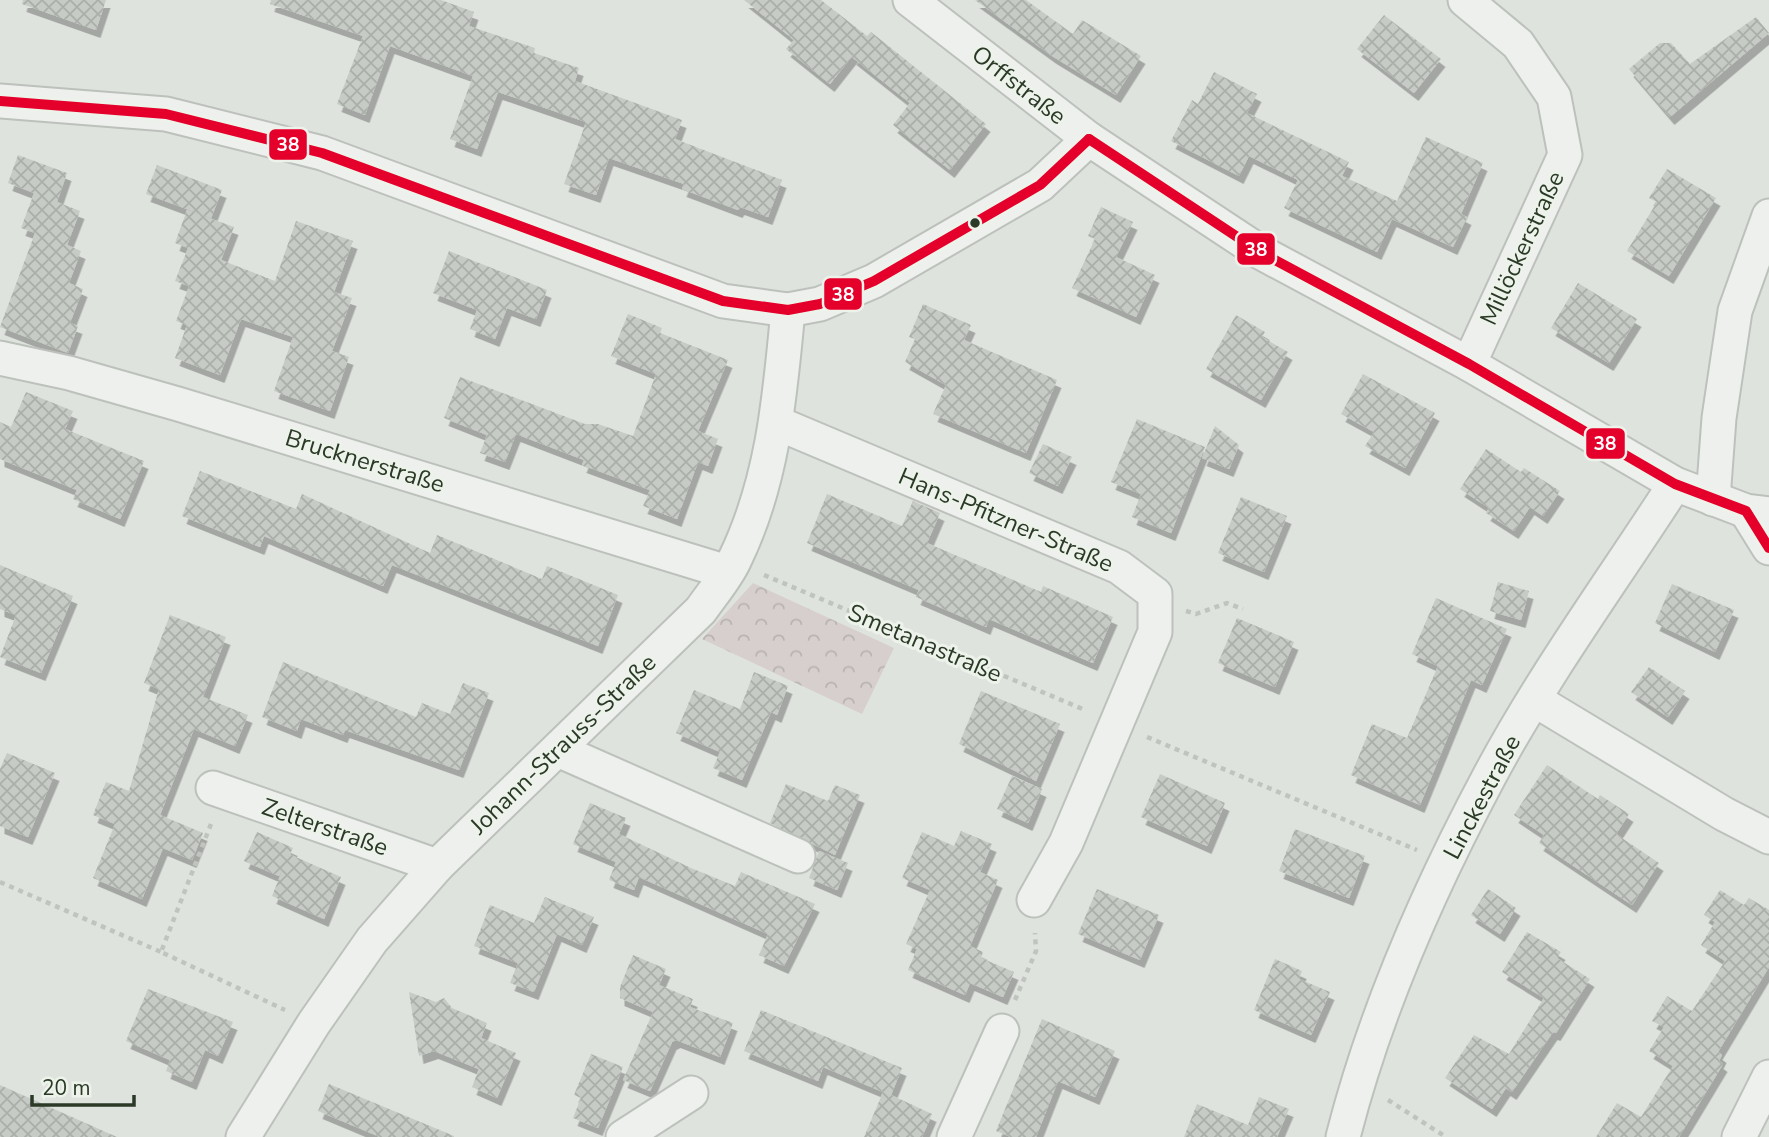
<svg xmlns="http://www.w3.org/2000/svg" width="1769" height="1137" viewBox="0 0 1769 1137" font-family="'Nunito Sans',sans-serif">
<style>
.park{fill:url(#park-crowns)}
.building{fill:url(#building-cross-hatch);filter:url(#shadow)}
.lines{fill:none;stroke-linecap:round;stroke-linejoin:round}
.minor-casing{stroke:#bdc1bc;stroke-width:37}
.path{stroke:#c0c4bf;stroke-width:4.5;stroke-dasharray:5 5;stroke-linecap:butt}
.minor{stroke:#edf0ed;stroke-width:33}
.bus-1-casing{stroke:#edf3eb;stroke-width:16}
.bus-1{stroke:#e4002b;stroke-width:10}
.bus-dot{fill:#2b3a27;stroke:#edf3eb;stroke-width:2.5}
.labels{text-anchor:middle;stroke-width:6;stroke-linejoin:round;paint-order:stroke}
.street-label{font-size:24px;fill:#2b3a27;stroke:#edf3eb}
.line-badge{stroke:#edf3eb;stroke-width:2.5}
.badge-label{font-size:19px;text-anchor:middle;font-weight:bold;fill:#fff}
</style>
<defs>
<pattern id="park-crowns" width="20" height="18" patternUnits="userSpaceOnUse" patternTransform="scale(1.75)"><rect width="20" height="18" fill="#d6cfce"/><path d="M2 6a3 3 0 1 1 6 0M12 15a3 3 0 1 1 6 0" fill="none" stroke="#b8b2b1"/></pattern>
<pattern id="building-cross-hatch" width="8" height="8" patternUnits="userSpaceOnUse" patternTransform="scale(1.75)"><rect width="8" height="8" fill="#c7cbc6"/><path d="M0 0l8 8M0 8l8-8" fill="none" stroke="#abafaa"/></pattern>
<filter id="shadow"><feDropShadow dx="4.5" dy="8" stdDeviation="0" flood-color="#0004"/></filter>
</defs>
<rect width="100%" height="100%" fill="#dfe3de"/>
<polygon class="park" points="753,583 894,648 862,714 702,639"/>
<g class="building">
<polygon points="23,0 106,0 96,30 22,4"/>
<polygon points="271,0 441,0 474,12 469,26 535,48 534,53 579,68 575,81 682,120 675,139 782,180 768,217 740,207 738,210 682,189 684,184 609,158 596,195 564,184 586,122 498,92 477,149 450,139 473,76 390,46 365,115 337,104 363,36 270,4"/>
<polygon points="744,0 821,0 867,36 871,32 986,124 950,170 893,125 910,103 852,57 864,41 830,84 786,49 794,40"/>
<polygon points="975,0 1026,0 1073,34 1082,20 1141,56 1116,95 1052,56"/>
<polygon points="1384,15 1441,59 1414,93 1357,49"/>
<polygon points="1756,17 1769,33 1670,117 1629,69 1660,43 1671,43 1690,64"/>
<polygon points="1214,72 1257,94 1247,113 1349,162 1342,176 1397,201 1426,137 1483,163 1461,214 1467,217 1453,247 1392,219 1377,252 1284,208 1298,180 1249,156 1239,176 1171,141 1192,100 1198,104"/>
<polygon points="18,155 67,173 57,202 80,211 67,245 81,251 69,283 83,289 70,323 78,326 68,353 0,327 35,233 21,228 34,193 8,183"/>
<polygon points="157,165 222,190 211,218 146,194"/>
<polygon points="1667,169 1716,198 1669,276 1627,251 1657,202 1649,198"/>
<polygon points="1101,207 1133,222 1116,257 1155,275 1136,317 1072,288 1095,239 1088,236"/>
<polygon points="187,210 234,227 221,260 275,281 296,221 353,241 334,292 352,298 332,351 349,357 330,411 274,391 293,337 241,319 220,375 175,358 187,325 176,321 189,286 175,281 188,248 175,243"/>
<polygon points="449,251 547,290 536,319 507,308 495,339 470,329 477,310 433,293"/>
<polygon points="1578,283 1637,319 1609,363 1551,328"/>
<polygon points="923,304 971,325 964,340 1057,380 1026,453 933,414 946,385 905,362 915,339 909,337"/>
<polygon points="628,314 662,328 660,333 728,360 698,431 718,439 708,466 698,462 677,519 643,506 650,490 582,465 584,460 516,434 505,462 480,453 487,435 444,418 460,377 585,424 598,424 633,436 656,374 611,356"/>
<polygon points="1236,315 1265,332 1262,337 1288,352 1261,400 1206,369"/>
<polygon points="1363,374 1435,413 1405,468 1365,446 1374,432 1341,414"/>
<polygon points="26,392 73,411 65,429 144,461 120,519 73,499 77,490 0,459 0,422 11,427"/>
<polygon points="1137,419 1205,447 1171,533 1132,517 1141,494 1111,482"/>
<polygon points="1215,426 1239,445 1229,469 1202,458"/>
<polygon points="1043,444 1072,457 1058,486 1029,473"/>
<polygon points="1486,449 1521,472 1524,468 1560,491 1543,516 1530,507 1514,531 1486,513 1489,508 1460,489"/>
<polygon points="200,471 296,509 302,494 430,553 437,535 542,579 547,566 618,595 598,646 392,565 383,586 264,536 260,547 182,516"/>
<polygon points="827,494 902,526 913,501 940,513 927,543 1041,592 1043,586 1113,617 1093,663 989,619 986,627 916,597 919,590 807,543"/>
<polygon points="1241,497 1287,516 1264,572 1218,553"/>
<polygon points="0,565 73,596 41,673 0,657 16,615 0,609"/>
<polygon points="1498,582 1529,591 1521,620 1490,611"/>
<polygon points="1672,584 1734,610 1715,652 1655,623"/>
<polygon points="1436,598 1507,629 1482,685 1471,680 1420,805 1351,775 1372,724 1407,738 1438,666 1412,654"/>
<polygon points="170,615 226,637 203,697 248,715 235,746 194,729 160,815 203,833 192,860 163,848 142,899 93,878 115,824 93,815 106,782 129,791 159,689 144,683"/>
<polygon points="1237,618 1294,642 1275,687 1218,663"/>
<polygon points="283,662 416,717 422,703 450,714 463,683 489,693 459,770 345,730 343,735 301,719 297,731 262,717"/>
<polygon points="1649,667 1685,691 1668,717 1631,692"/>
<polygon points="754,672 788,686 777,715 771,712 742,780 713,768 720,752 676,733 694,690 740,709"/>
<polygon points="981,691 1060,724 1036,781 959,744"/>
<polygon points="7,753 55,773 28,837 0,826 0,769"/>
<polygon points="1547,765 1598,799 1600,795 1629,814 1616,834 1659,863 1632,905 1539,843 1544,835 1514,815"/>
<polygon points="1160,774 1225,803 1207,846 1141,817"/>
<polygon points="1012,776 1042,789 1028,823 997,809"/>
<polygon points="786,784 828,801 835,785 860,795 835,855 770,823"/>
<polygon points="590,803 626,818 619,834 691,868 735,886 741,872 815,904 784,966 759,955 768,934 639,877 634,890 609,880 616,862 573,844"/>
<polygon points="1295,829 1365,856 1349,898 1279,871"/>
<polygon points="961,831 992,844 980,872 998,880 970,946 983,952 981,958 1014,972 1003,997 970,983 965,995 908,970 917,949 906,944 930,890 902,878 922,832 954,846"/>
<polygon points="257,832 293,848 279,876 244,861"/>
<polygon points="819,851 848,863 837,890 809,878"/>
<polygon points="289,854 341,877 324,919 272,896"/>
<polygon points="1097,889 1159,915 1140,960 1078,934"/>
<polygon points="1488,889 1516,908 1500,934 1471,915"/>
<polygon points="1720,890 1744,905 1749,898 1769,910 1769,967 1718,1052 1722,1055 1719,1061 1723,1064 1679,1137 1596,1137 1617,1103 1641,1117 1673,1066 1649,1051 1664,1027 1652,1021 1667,996 1692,1011 1725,961 1701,945 1715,922 1704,915"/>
<polygon points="545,897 594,917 582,945 557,934 534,992 510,983 518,963 474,946 490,905 534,923"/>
<polygon points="1527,932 1561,952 1557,958 1590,979 1556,1033 1553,1032 1512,1092 1506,1088 1492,1109 1445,1078 1474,1035 1509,1054 1544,998 1502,972"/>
<polygon points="633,955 666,969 659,985 693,999 690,1007 733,1023 720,1057 676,1040 672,1042 650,1091 623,1080 653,1012 620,998 620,987"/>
<polygon points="1275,959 1302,971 1299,979 1330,992 1311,1035 1254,1010"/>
<polygon points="148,989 233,1022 218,1056 205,1050 192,1082 166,1071 170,1060 126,1041"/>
<polygon points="409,992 436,1002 444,998 452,1008 487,1023 481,1038 516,1053 497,1098 472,1087 479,1069 434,1051 419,1056"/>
<polygon points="761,1010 902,1068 891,1095 932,1114 922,1137 864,1137 883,1092 823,1067 818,1081 744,1051"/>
<polygon points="1042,1019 1115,1051 1095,1097 1058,1081 1036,1137 1011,1137 996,1131"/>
<polygon points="591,1054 623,1067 598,1128 573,1118 581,1098 574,1095"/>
<polygon points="329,1084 454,1136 454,1137 380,1137 318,1111"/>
<polygon points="0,1085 117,1137 0,1137"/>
<polygon points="1259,1097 1289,1109 1277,1137 1184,1137 1197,1104 1248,1125"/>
</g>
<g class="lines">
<defs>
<g id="minor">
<polyline points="910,0 1089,139 1260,252 1469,364 1675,484 1746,511 1769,514"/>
<polyline points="1465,0 1518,44 1554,97 1565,155 1469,364"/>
<polyline points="0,101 166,114 322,153 723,301 788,310 820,304 874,281 1040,185 1089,139"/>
<polyline points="0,358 69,373 178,404 727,572"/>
<polyline points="777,423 1119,567 1155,594 1155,632 1066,843 1034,900"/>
<polyline points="1713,499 1719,418 1735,311 1769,216"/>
<polyline points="1746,511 1769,548"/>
<polyline points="1535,700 1724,814 1769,837"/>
<polyline points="558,750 798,856"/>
<polyline points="213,788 437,866"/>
<path d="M243,1137l71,-114 58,-83 65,-74 264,-256c11,-16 25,-32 33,-49 39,-79 46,-165 54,-251"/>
<polyline points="623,1137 691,1093"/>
<polyline points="954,1137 1002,1031"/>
<path d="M1343,1137c32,-126 86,-248 147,-362 54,-101 123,-195 185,-291"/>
<polyline points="1739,1137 1769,1077"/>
</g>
</defs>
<use href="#minor" class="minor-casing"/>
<g class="path">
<polyline points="764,575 1085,710"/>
<polyline points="1186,611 1196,614 1227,603 1243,609"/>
<polyline points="1147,737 1417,850"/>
<polyline points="211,824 161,952 285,1010"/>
<polyline points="0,882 161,952"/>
<polyline points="1015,1000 1036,951 1035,933"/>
<polyline points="1388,1100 1446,1137"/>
</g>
<use href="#minor" class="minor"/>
<defs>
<g id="bus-1">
<polyline points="0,101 166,114 322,153 723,301 788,310 820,304 874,281 1040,185 1089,139"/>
<polyline points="1089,139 1260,252 1469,364 1675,484 1746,511 1769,548"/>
</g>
</defs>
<use href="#bus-1" class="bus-1-casing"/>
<use href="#bus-1" class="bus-1"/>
</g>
<circle class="bus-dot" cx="975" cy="223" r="6"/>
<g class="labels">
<g class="street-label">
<text transform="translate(1019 85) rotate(38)" y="8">Orffstraße</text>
<text transform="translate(1522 248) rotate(-65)" y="8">Millöckerstraße</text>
<text transform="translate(365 461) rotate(17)" y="8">Brucknerstraße</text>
<text transform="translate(1006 520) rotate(23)" y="8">Hans-Pfitzner-Straße</text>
<text transform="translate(925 643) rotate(23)" y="8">Smetanastraße</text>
<text transform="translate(563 744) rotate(-44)" y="8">Johann-Strauss-Straße</text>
<text transform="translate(1482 797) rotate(-62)" y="8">Linckestraße</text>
<text transform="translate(325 827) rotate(19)" y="8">Zelterstraße</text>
</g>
</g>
<g class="line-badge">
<rect x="268" y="128" width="40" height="33" rx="7" fill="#e4002b"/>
<rect x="1236" y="232" width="40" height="34" rx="7" fill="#e4002b"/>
<rect x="823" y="277" width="40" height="34" rx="7" fill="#e4002b"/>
<rect x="1585" y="427" width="41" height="33" rx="7" fill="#e4002b"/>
</g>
<g class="badge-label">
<text x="288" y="151">38</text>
<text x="1256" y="256">38</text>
<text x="843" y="301">38</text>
<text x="1605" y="450">38</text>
</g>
<path d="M32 1095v10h102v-10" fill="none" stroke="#2b3a27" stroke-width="3.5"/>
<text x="42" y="1095" font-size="21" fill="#2b3a27" stroke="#edf3eb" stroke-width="5" paint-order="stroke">20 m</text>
</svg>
